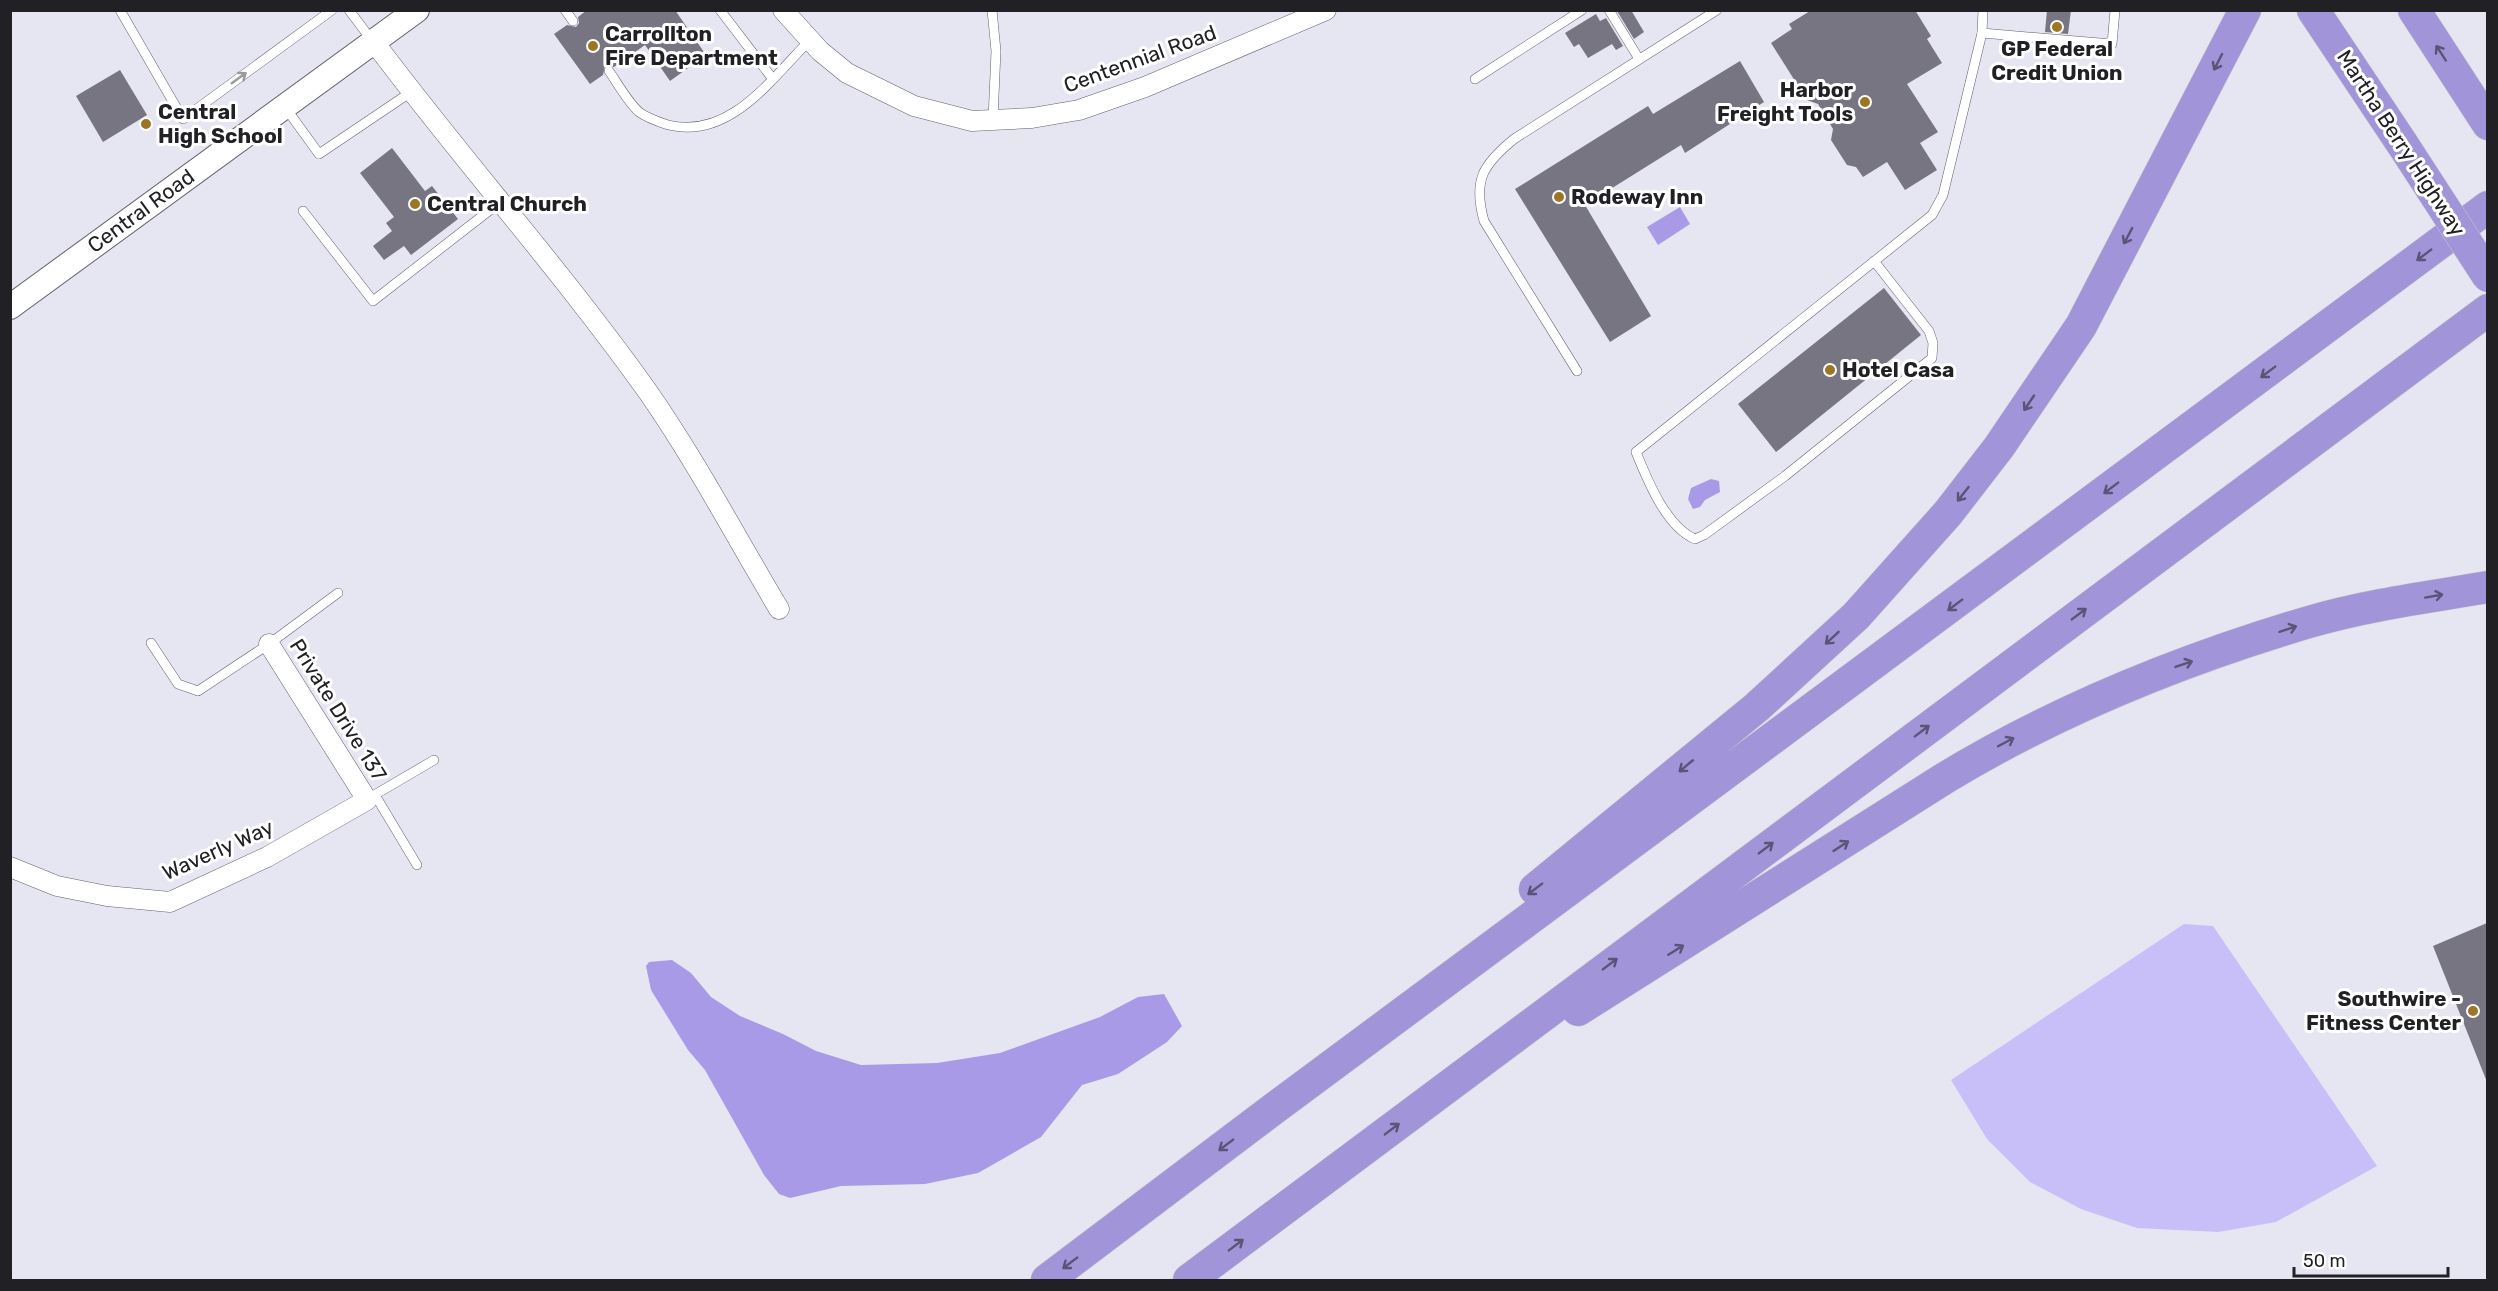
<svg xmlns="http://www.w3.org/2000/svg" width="2498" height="1291" viewBox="0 0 2498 1291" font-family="Rubik,sans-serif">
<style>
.green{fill:#c8bff8}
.water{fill:#a89ae7}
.building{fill:#777581}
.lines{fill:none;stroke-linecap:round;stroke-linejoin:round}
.service-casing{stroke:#62616c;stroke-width:10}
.minor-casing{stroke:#62616c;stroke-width:21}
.tertiary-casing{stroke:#62616c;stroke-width:26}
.trunk-casing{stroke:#c5c5c6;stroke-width:33}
.service{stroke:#fff;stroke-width:9}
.minor{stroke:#fff;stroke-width:20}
.tertiary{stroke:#fff;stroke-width:24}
.trunk{stroke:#a294d8;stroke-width:32}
.trunk-bridge-casing{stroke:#c5c5c6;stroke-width:33;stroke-linecap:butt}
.trunk-bridge{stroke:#a294d8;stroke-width:32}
.oneway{stroke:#5a5476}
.oneway2{stroke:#9b9b9d}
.poi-dot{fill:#9d7623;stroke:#fff;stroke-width:2}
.labels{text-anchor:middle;stroke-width:6;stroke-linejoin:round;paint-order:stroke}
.poi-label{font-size:21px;font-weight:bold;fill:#202025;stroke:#fff;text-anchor:start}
.street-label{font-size:21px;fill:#202025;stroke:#fff}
</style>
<rect width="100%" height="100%" fill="#e6e5f2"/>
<polygon class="green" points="2184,924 2213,926 2377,1166 2276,1222 2218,1232 2137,1228 2081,1209 2030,1182 1987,1139 1951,1080"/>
<g class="water">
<polygon points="1680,207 1690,224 1658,245 1647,227"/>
<polygon points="1711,479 1719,481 1720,492 1705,500 1700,507 1693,509 1688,499 1691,488"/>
<polygon points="672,960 691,973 711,997 740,1016 783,1034 816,1051 861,1065 937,1063 1000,1053 1100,1017 1138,997 1164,994 1182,1026 1167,1042 1118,1074 1082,1085 1041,1137 978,1173 925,1184 841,1186 790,1198 779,1194 764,1175 705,1070 688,1050 651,990 646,966 649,962"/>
</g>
<g class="building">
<polygon points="587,10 675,10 706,55 670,81 645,45 614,67 605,66 603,75 590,84 554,34 567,25 576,27 579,23 578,17"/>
<polygon points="1631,10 1644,32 1634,39 1617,11"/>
<polygon points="1915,10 1931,36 1927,39 1942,63 1907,84 1938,132 1920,143 1937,170 1905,190 1887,162 1863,177 1856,167 1847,165 1831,140 1833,129 1818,104 1807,100 1771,43 1792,29 1789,24 1810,11"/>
<polygon points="2047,10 2071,10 2068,34 2045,32"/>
<polygon points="1596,14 1600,21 1606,18 1623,46 1616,50 1612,44 1588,58 1579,44 1574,47 1565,33"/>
<polygon points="1740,61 1764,102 1685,153 1681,145 1585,205 1651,316 1610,342 1515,189 1648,106 1653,114"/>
<polygon points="120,70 147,115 103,142 76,96"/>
<polygon points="392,148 425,191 432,186 458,219 411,255 404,246 384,260 373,246 392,231 386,223 394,217 360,173"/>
<polygon points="1884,288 1921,335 1776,452 1738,404"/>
<polygon points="2487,923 2487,1082 2433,946"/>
</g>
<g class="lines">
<defs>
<g id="service">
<polyline points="120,10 183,119 332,10"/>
<polyline points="349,10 373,42"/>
<polyline points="565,10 573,21"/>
<polyline points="720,10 772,78"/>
<polyline points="992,10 996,51 993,119"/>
<polyline points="1609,10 1639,59"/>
<polyline points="1982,33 2112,44 2115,10"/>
<path d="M609,71c9,13 18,30 30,41 8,6 20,10 29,13 62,15 103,-46 142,-85"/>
<polyline points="1475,79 1582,10"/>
<polyline points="285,107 319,154 411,92"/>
<polyline points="303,211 373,301 499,203"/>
<path d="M1874,261l55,70 4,12 -1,15 -147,118 -81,59 -9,4c-29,-12 -48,-60 -59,-87l296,-237 11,-20 39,-162 1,-23"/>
<path d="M1577,371l-93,-150c-11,-40 -2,-56 30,-82l203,-129"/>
<polyline points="151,643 178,684 198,691 269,644 338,593"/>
<polyline points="375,795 417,865"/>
<polyline points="371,797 434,760"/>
</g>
<g id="minor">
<polyline points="783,10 820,51 847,73 914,106 972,121 1032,118 1079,110 1145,87 1326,10"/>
<path d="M374,42c89,119 188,229 274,350 48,69 88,145 131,217"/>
<polyline points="10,867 57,886 107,896 170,902 267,857 367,800 269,644"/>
</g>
<polyline id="tertiary" points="10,307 417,10"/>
<g id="trunk">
<polyline points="2313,10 2403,145"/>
<polyline points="2414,10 2488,124"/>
<polyline points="1535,889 1757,707 1856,616 1948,513 1999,447 2081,326 2245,10"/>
<path d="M1578,1010l367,-232c114,-69 236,-118 364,-156 58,-17 119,-25 179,-35"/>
<polyline points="1047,1280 1272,1110 2488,207"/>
<polyline points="1189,1280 2488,310"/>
</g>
</defs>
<use href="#service" class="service-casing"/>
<use href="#minor" class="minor-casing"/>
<use href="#tertiary" class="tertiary-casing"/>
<use href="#trunk" class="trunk-casing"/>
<use href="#service" class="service"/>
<use href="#minor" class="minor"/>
<use href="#tertiary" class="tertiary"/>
<use href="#trunk" class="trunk"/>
<defs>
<polyline id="trunk-bridge" points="2403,145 2488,276"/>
</defs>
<use href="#trunk-bridge" class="trunk-bridge-casing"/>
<use href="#trunk-bridge" class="trunk-bridge"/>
</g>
<defs><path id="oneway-shaft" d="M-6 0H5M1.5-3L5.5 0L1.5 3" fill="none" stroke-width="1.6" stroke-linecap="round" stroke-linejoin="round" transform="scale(1.5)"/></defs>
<g class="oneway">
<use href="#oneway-shaft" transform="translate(2441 53) rotate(-123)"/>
<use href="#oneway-shaft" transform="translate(2218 62) rotate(117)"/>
<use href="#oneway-shaft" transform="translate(2128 236) rotate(118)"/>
<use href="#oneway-shaft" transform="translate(2424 255) rotate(143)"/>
<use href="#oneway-shaft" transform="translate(2268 372) rotate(143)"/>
<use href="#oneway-shaft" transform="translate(2029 403) rotate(124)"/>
<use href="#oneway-shaft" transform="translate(2111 488) rotate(143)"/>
<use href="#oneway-shaft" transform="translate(1963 494) rotate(128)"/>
<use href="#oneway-shaft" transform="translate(2434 596) rotate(-10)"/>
<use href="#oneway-shaft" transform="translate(1955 605) rotate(143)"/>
<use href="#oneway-shaft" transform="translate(2079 614) rotate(-37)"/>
<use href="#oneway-shaft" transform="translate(2288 629) rotate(-18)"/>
<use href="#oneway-shaft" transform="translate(1832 638) rotate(137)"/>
<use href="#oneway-shaft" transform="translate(2184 664) rotate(-19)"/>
<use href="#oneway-shaft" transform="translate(1922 731) rotate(-37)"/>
<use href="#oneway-shaft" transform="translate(2006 742) rotate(-28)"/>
<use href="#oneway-shaft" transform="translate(1686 766) rotate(140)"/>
<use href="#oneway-shaft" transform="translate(1841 846) rotate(-33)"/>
<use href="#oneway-shaft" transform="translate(1766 848) rotate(-37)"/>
<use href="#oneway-shaft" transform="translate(1535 889) rotate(143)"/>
<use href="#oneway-shaft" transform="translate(1676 950) rotate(-32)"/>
<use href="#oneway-shaft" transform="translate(1610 964) rotate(-37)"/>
<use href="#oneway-shaft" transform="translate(1392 1129) rotate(-37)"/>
<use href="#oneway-shaft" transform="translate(1226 1145) rotate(143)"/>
<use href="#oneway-shaft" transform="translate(1236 1245) rotate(-37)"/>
<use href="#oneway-shaft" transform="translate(1070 1263) rotate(143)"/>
</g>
<use class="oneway2" href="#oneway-shaft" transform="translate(239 78) rotate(-36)"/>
<g class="poi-dot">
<circle cx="2057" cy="27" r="6"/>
<circle cx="593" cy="46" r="6"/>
<circle cx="1865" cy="102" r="6"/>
<circle cx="146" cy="124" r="6"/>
<circle cx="1559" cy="197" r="6"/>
<circle cx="415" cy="204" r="6"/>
<circle cx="1830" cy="370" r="6"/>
<circle cx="2473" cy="1011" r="6"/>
</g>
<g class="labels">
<g class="poi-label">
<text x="605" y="41">Carrollton<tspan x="605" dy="24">Fire Department</tspan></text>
<text x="2057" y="56" text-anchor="middle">GP Federal<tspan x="2057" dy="24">Credit Union</tspan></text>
<text x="1853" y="97" text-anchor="end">Harbor<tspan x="1853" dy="24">Freight Tools</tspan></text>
<text x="158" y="119">Central<tspan x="158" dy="24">High School</tspan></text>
<text x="1571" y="204">Rodeway Inn</text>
<text x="427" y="211">Central Church</text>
<text x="1842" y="377">Hotel Casa</text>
<text x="2461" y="1006" text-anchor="end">Southwire -<tspan x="2461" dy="24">Fitness Center</tspan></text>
</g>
<g class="street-label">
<text transform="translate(1140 59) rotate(-20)" y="7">Centennial Road</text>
<text transform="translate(2401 143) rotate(57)" y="7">Martha Berry Highway</text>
<text transform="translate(141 211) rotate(-36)" y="7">Central Road</text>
<text transform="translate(338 710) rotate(58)" y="7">Private Drive 137</text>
<text transform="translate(218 850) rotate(-24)" y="7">Waverly Way</text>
</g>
</g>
<rect width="2498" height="1291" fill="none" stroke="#202025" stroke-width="24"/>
<path d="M2294 1267v9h154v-9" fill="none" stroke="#202025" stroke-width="3"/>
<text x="2303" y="1267" font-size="18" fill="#202025" stroke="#ffffff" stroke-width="4.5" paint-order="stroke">50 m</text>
</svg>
